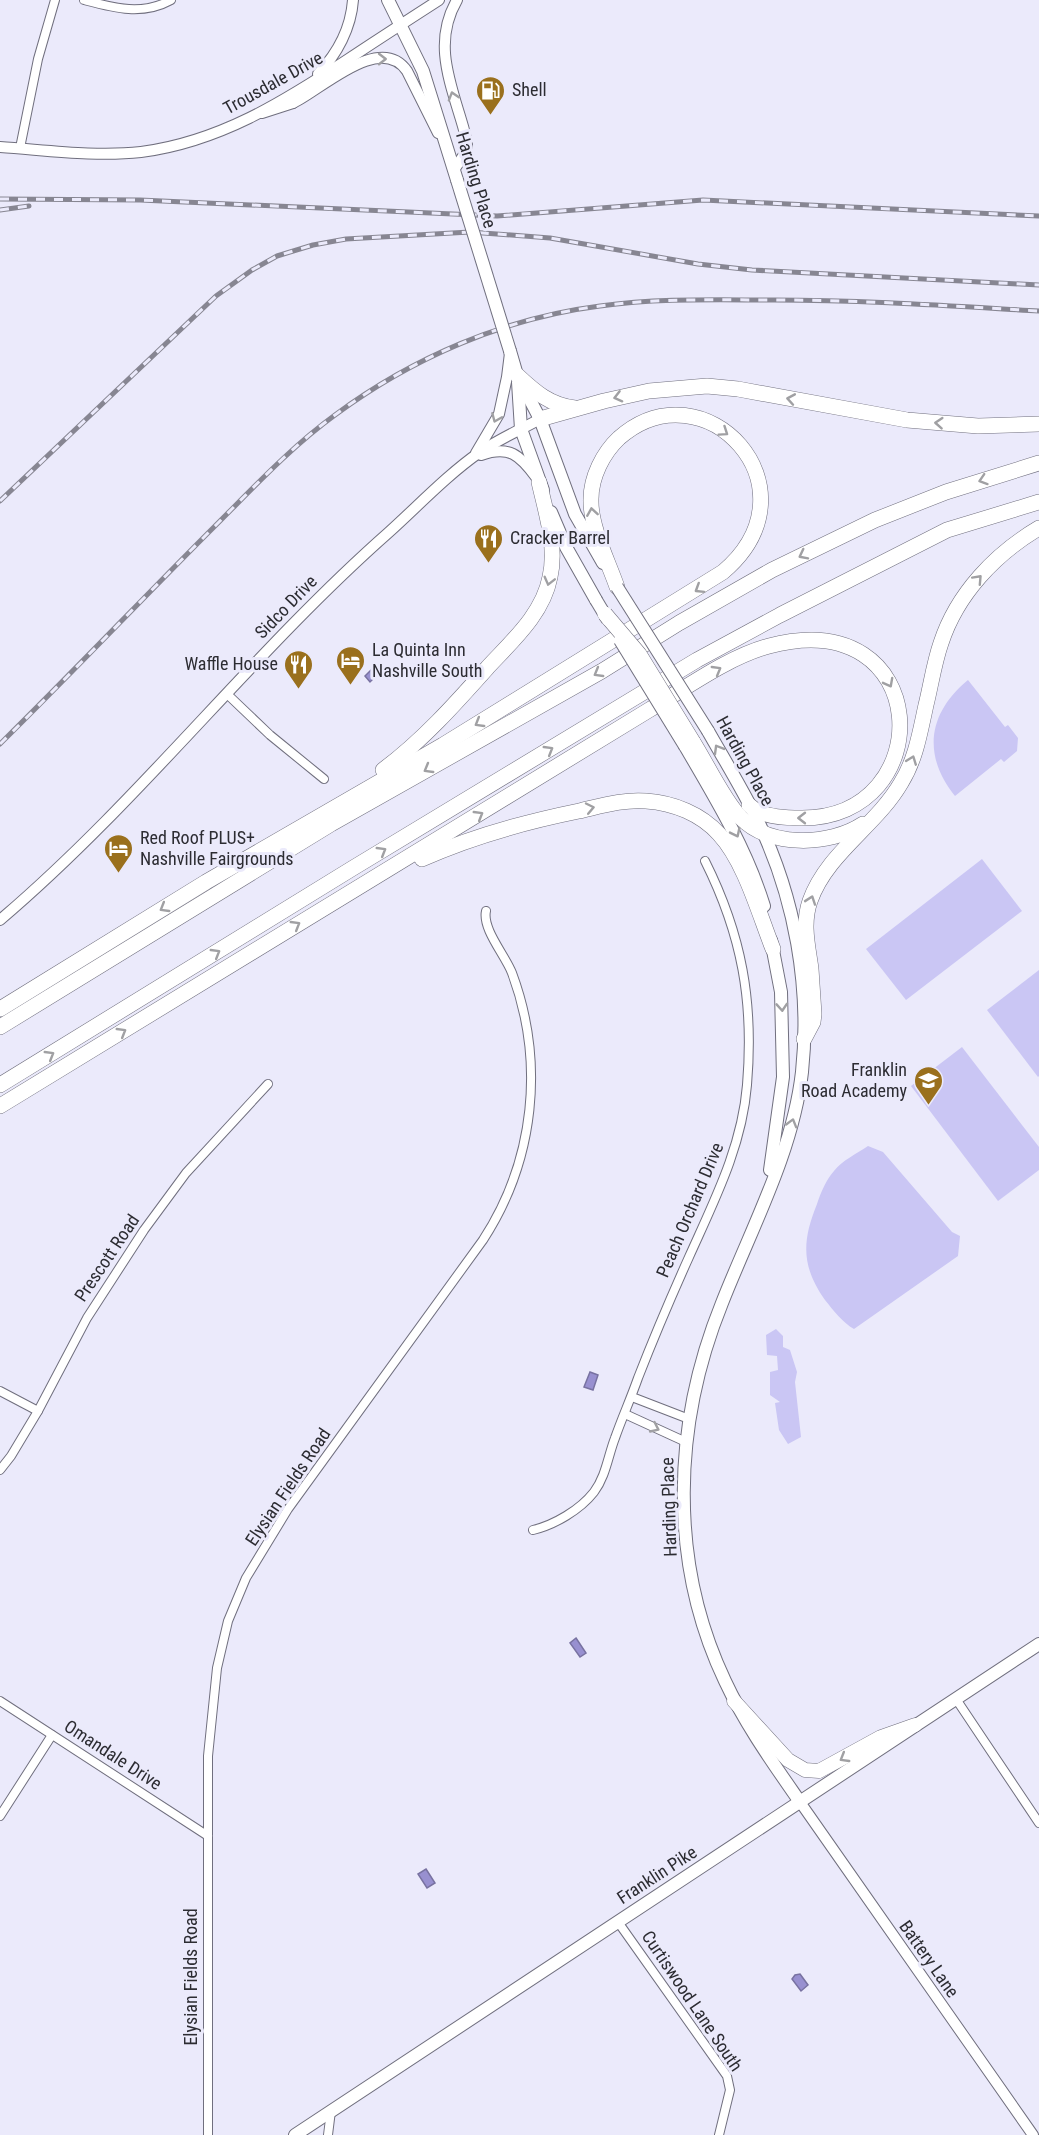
<svg xmlns="http://www.w3.org/2000/svg" width="1039" height="2135" viewBox="0 0 1039 2135" font-family="'Roboto Condensed',sans-serif">
<style>
.green{fill:#cac6f4}
.water{fill:#9890d0;stroke:#7872a1;stroke-width:1.5}
.lines{fill:none;stroke-linecap:round;stroke-linejoin:round}
.minor-casing{stroke:#706f7e;stroke-width:10}
.tertiary-casing{stroke:#706f7e;stroke-width:12}
.secondary-casing{stroke:#706f7e;stroke-width:12}
.primary-casing{stroke:#706f7e;stroke-width:14}
.trunk-casing{stroke:#706f7e;stroke-width:15}
.motorway-casing{stroke:#706f7e;stroke-width:16}
.minor{stroke:#fff;stroke-width:8}
.tertiary{stroke:#fff;stroke-width:10}
.secondary{stroke:#fff;stroke-width:10}
.primary{stroke:#fff;stroke-width:12}
.trunk{stroke:#fff;stroke-width:14}
.motorway{stroke:#fff;stroke-width:15}
.rail-casing{stroke:#878692;stroke-width:5}
.rail{stroke:#ebeafb;stroke-width:3;stroke-dasharray:9;stroke-linecap:butt}
.primary-bridge-casing{stroke:#706f7e;stroke-width:14;stroke-linecap:butt}
.motorway-bridge-casing{stroke:#706f7e;stroke-width:16;stroke-linecap:butt}
.primary-bridge{stroke:#fff;stroke-width:12}
.motorway-bridge{stroke:#fff;stroke-width:15}
.oneway{stroke:#a0a0a3}
.labels{text-anchor:middle;stroke-width:6;stroke-linejoin:round;paint-order:stroke}
.street-label{font-size:18px;fill:#2c2c32;stroke:#ebeafb}
.poi-label{font-size:18px;fill:#2c2c32;stroke:#ebeafb;text-anchor:start}
</style>
<rect width="100%" height="100%" fill="#ebeafb"/>
<g class="green">
<path d="M968,680l37,47 3,-2 10,13 -1,13 -13,11 -3,-3 -46,37c-33,-41 -27,-83 13,-116z"/>
<polygon points="982,859 1022,911 906,1000 866,949"/>
<polygon points="1039,970 1039,1076 1038,1077 987,1010"/>
<polygon points="962,1047 1039,1147 1039,1170 998,1201 911,1086"/>
<path d="M868,1146l15,6 69,80 8,4 -2,20 -104,73c-11,-6 -21,-19 -29,-29 -24,-34 -23,-59 -8,-96 4,-12 9,-24 17,-33 9,-11 22,-17 34,-25z"/>
<polygon points="776,1329 783,1336 783,1347 790,1350 797,1372 795,1382 801,1437 788,1444 779,1430 775,1403 780,1402 770,1395 770,1372 778,1370 777,1356 767,1355 766,1335"/>
</g>
<g class="water">
<polygon points="377,664 383,669 370,682 365,676"/>
<polygon points="590,1372 598,1375 593,1390 584,1387"/>
<polygon points="576,1638 586,1653 580,1657 570,1643"/>
<polygon points="426,1869 435,1883 427,1888 418,1874"/>
<polygon points="800,1974 808,1985 801,1991 792,1979 795,1975"/>
</g>
<g class="lines">
<defs>
<g id="minor">
<path d="M84,0c30,8 58,16 87,0"/>
<polyline points="20,148 38,59 55,0"/>
<polyline points="227,694 270,735 324,779"/>
<polyline points="0,1391 38,1411"/>
<polyline points="632,1397 689,1419"/>
<polyline points="625,1414 686,1442"/>
<polyline points="0,1470 11,1456 38,1411 87,1318 144,1230 186,1173 268,1084"/>
<path d="M533,1530c21,-5 47,-20 61,-38 12,-16 14,-36 21,-54 7,-20 16,-40 23,-60 16,-41 33,-81 51,-121 25,-56 53,-110 58,-172 7,-83 -5,-150 -42,-224"/>
<polyline points="956,1699 1039,1823"/>
<polyline points="0,1701 208,1836"/>
<polyline points="0,1816 52,1735"/>
<polyline points="618,1922 727,2076 730,2090 719,2135"/>
<path d="M208,2135v-379l9,-88 11,-47 18,-43 42,-69 195,-269c52,-80 62,-178 29,-267 -7,-18 -30,-44 -26,-62"/>
<polyline points="328,2135 331,2111"/>
</g>
<g id="tertiary">
<path d="M318,74c19,-20 33,-46 35,-74"/>
<path d="M293,103c28,-13 87,-71 114,-32l31,62"/>
<path d="M0,147c46,3 95,10 141,5 78,-10 142,-50 206,-92 30,-20 61,-40 92,-60"/>
<path d="M454,170l11,-17 2,-8c-1,-11 -5,-22 -8,-32 -12,-39 -24,-75 -2,-113"/>
</g>
<g id="secondary">
<polyline points="262,113 293,103"/>
<polyline points="476,453 499,414 507,377 510,353"/>
<path d="M481,455c28,-10 39,0 55,22"/>
<path d="M0,920c140,-119 251,-266 388,-387 30,-27 59,-58 92,-81 19,-13 40,-22 60,-33"/>
<polyline points="800,1802 1033,2135"/>
</g>
<g id="primary">
<polyline points="388,0 423,71 457,180"/>
<polyline points="510,351 517,375 540,419 575,514 603,563"/>
<polyline points="518,382 521,429 543,490"/>
<polyline points="551,512 566,547 596,600"/>
<path d="M708,731c17,30 35,59 50,90 37,77 53,166 44,251 -9,80 -51,157 -80,231 -49,121 -54,258 3,378 20,43 48,82 75,121"/>
<path d="M685,746c31,53 61,102 79,160"/>
<polyline points="770,1170 783,1077 781,992 771,940"/>
<polyline points="295,2135 1039,1644"/>
</g>
<polyline id="trunk" points="734,1701 788,1760 805,1770 819,1771 881,1737 915,1725"/>
<g id="motorway">
<path d="M517,375c18,17 33,30 58,33"/>
<polyline points="540,419 604,401 649,391 707,386 738,389 907,420 978,426 1039,424"/>
<path d="M693,742c14,22 30,57 47,75 29,31 90,29 123,7"/>
<path d="M383,770c40,-30 72,-66 105,-103 24,-26 55,-53 62,-90 7,-31 -4,-64 -11,-95"/>
<path d="M422,859c51,-23 103,-37 157,-48 22,-5 45,-12 67,-10 28,2 55,13 73,33 26,28 40,80 54,115"/>
<path d="M0,1009l206,-127 237,-137 280,-173c99,-84 -19,-209 -104,-134 -16,15 -28,39 -28,61 -1,27 17,62 26,88"/>
<polyline points="0,1027 331,824 602,671 679,623 772,570 875,520 946,492 1039,463"/>
<path d="M804,1039l9,-17 1,-8c-1,-15 -2,-30 -3,-45 -3,-23 -9,-45 -1,-68 17,-48 66,-75 91,-118 15,-24 19,-51 25,-78 5,-20 8,-42 15,-62 16,-49 54,-89 98,-115"/>
<polyline points="0,1085 353,868 697,660 780,615 947,530 1039,502"/>
<path d="M0,1106l649,-396c37,-22 79,-53 120,-64 165,-44 172,173 32,172 -16,0 -41,-1 -52,-13"/>
</g>
</defs>
<use href="#minor" class="minor-casing"/>
<use href="#tertiary" class="tertiary-casing"/>
<use href="#secondary" class="secondary-casing"/>
<use href="#primary" class="primary-casing"/>
<use href="#trunk" class="trunk-casing"/>
<use href="#motorway" class="motorway-casing"/>
<use href="#minor" class="minor"/>
<use href="#tertiary" class="tertiary"/>
<use href="#secondary" class="secondary"/>
<use href="#primary" class="primary"/>
<use href="#trunk" class="trunk"/>
<use href="#motorway" class="motorway"/>
<defs>
<g id="rail">
<polyline points="0,199 140,200 497,216 703,200 1039,216"/>
<polyline points="0,210 29,206"/>
<polyline points="0,501 216,296 252,270 277,256 313,245 346,239 470,232 550,238 698,264 752,270 1039,285"/>
<path d="M0,744c73,-72 143,-146 216,-219 38,-38 75,-78 119,-110 77,-57 169,-97 265,-109 58,-8 116,-6 174,-6 88,0 177,6 265,11"/>
</g>
</defs>
<use href="#rail" class="rail-casing"/>
<use href="#rail" class="rail"/>
<defs>
<g id="primary-bridge">
<polyline points="457,180 510,351"/>
<polyline points="617,587 708,731"/>
<polyline points="596,600 608,620"/>
<polyline points="620,640 685,746"/>
</g>
<polyline id="motorway-bridge" points="605,614 639,654 693,742"/>
</defs>
<use href="#primary-bridge" class="primary-bridge-casing"/>
<use href="#motorway-bridge" class="motorway-bridge-casing"/>
<use href="#primary-bridge" class="primary-bridge"/>
<use href="#motorway-bridge" class="motorway-bridge"/>
</g>
<defs><path id="oneway-chevron" d="M-2-3.5L2.5 0L-2 3.5" fill="none" stroke-width="1.6" stroke-linecap="round" stroke-linejoin="round" transform="scale(1.5)"/></defs>
<g class="oneway">
<use href="#oneway-chevron" transform="translate(382 59)"/>
<use href="#oneway-chevron" transform="translate(453 96) rotate(-107)"/>
<use href="#oneway-chevron" transform="translate(618 397) rotate(166)"/>
<use href="#oneway-chevron" transform="translate(791 399) rotate(-170)"/>
<use href="#oneway-chevron" transform="translate(496 418) rotate(113)"/>
<use href="#oneway-chevron" transform="translate(939 423) rotate(-176)"/>
<use href="#oneway-chevron" transform="translate(724 432) rotate(34)"/>
<use href="#oneway-chevron" transform="translate(983 480) rotate(162)"/>
<use href="#oneway-chevron" transform="translate(592 512) rotate(-99)"/>
<use href="#oneway-chevron" transform="translate(803 555) rotate(153)"/>
<use href="#oneway-chevron" transform="translate(978 579) rotate(-47)"/>
<use href="#oneway-chevron" transform="translate(549 581) rotate(104)"/>
<use href="#oneway-chevron" transform="translate(699 589) rotate(148)"/>
<use href="#oneway-chevron" transform="translate(717 670) rotate(-30)"/>
<use href="#oneway-chevron" transform="translate(598 673) rotate(150)"/>
<use href="#oneway-chevron" transform="translate(889 683) rotate(62)"/>
<use href="#oneway-chevron" transform="translate(479 723) rotate(149)"/>
<use href="#oneway-chevron" transform="translate(718 749) rotate(-120)"/>
<use href="#oneway-chevron" transform="translate(549 750) rotate(-31)"/>
<use href="#oneway-chevron" transform="translate(912 760) rotate(-69)"/>
<use href="#oneway-chevron" transform="translate(428 769) rotate(150)"/>
<use href="#oneway-chevron" transform="translate(590 808) rotate(-12)"/>
<use href="#oneway-chevron" transform="translate(479 815) rotate(-31)"/>
<use href="#oneway-chevron" transform="translate(802 818) rotate(180)"/>
<use href="#oneway-chevron" transform="translate(736 833) rotate(64)"/>
<use href="#oneway-chevron" transform="translate(382 851) rotate(-31)"/>
<use href="#oneway-chevron" transform="translate(811 900) rotate(-71)"/>
<use href="#oneway-chevron" transform="translate(164 908) rotate(149)"/>
<use href="#oneway-chevron" transform="translate(296 925) rotate(-31)"/>
<use href="#oneway-chevron" transform="translate(216 953) rotate(-31)"/>
<use href="#oneway-chevron" transform="translate(782 1007) rotate(86)"/>
<use href="#oneway-chevron" transform="translate(122 1032) rotate(-31)"/>
<use href="#oneway-chevron" transform="translate(50 1055) rotate(-31)"/>
<use href="#oneway-chevron" transform="translate(792 1123) rotate(-74)"/>
<use href="#oneway-chevron" transform="translate(655 1428) rotate(25)"/>
<use href="#oneway-chevron" transform="translate(844 1758) rotate(149)"/>
</g>
<defs>
<symbol id="fuel-pin" viewBox="-11 -11 22 30"><path d="M0 17L-7.5 6A9.5 9.5 0 1 1 7.5 6Z" fill="#9a701d" stroke="#ebeafb"/><path d="M-5.5-6h7V0h2V4h1.3V-2.5L3-4.5l.8-.8L6-3V5H2.5V1h-1V6h-7ZM-4.2-4.7v3.2H.2V-4.7Z" fill="#fff"/></symbol>
<symbol id="restaurant-pin" viewBox="-11 -11 22 30"><path d="M0 17L-7.5 6A9.5 9.5 0 1 1 7.5 6Z" fill="#9a701d" stroke="#ebeafb"/><path d="M-5-6h1v4h1v-4h1v4h1v-4h1v5L-1.5 .5V6h-2V.5L-5-1ZM5-6V6H3V1.5H1.5Q1.5-4 5-6Z" fill="#fff"/></symbol>
<symbol id="hotel-pin" viewBox="-11 -11 22 30"><path d="M0 17L-7.5 6A9.5 9.5 0 1 1 7.5 6Z" fill="#9a701d" stroke="#ebeafb"/><path d="M-6-4.5h1.5V1H6V5H4.5V3h-9V5H-6ZM-4 0a1.8 1.8 0 1 1 3.6 0ZM.5 0V-2.5h3Q6-2.5 6 0Z" fill="#fff"/></symbol>
<symbol id="school-pin" viewBox="-11 -11 22 30"><path d="M0 17L-7.5 6A9.5 9.5 0 1 1 7.5 6Z" fill="#9a701d" stroke="#ebeafb"/><path d="M0-5L7-2L0 1L-7-2ZM-4 1L0 2.5L4 1V4Q0 6-4 4Z" fill="#fff"/></symbol>
</defs>
<g fill-rule="evenodd">
<use href="#fuel-pin" x="474" y="74" width="33" height="45"/>
<use href="#restaurant-pin" x="472" y="522" width="33" height="45"/>
<use href="#hotel-pin" x="334" y="644" width="33" height="45"/>
<use href="#restaurant-pin" x="282" y="648" width="33" height="45"/>
<use href="#hotel-pin" x="102" y="832" width="33" height="45"/>
<use href="#school-pin" x="912" y="1064" width="33" height="45"/>
</g>
<g class="labels">
<g class="street-label">
<text transform="translate(273 83) rotate(-29)" y="6">Trousdale Drive</text>
<text transform="translate(476 180) rotate(73)" y="6">Harding Place</text>
<text transform="translate(286 607) rotate(-46)" y="6">Sidco Drive</text>
<text transform="translate(745 761) rotate(61)" y="6">Harding Place</text>
<text transform="translate(690 1210) rotate(-67)" y="6">Peach Orchard Drive</text>
<text transform="translate(107 1258) rotate(-56)" y="6">Prescott Road</text>
<text transform="translate(288 1487) rotate(-56)" y="6">Elysian Fields Road</text>
<text transform="translate(669 1507) rotate(-92)" y="6">Harding Place</text>
<text transform="translate(113 1755) rotate(33)" y="6">Omandale Drive</text>
<text transform="translate(657 1875) rotate(-33)" y="6">Franklin Pike</text>
<text transform="translate(929 1959) rotate(55)" y="6">Battery Lane</text>
<text transform="translate(191 1977) rotate(-90)" y="6">Elysian Fields Road</text>
<text transform="translate(692 2001) rotate(56)" y="6">Curtiswood Lane South</text>
</g>
<g class="poi-label">
<text x="512" y="96">Shell</text>
<text x="510" y="544">Cracker Barrel</text>
<text x="372" y="656">La Quinta Inn<tspan x="372" dy="21">Nashville South</tspan></text>
<text x="278" y="670" text-anchor="end">Waffle House</text>
<text x="140" y="844">Red Roof PLUS+<tspan x="140" dy="21">Nashville Fairgrounds</tspan></text>
<text x="907" y="1076" text-anchor="end">Franklin<tspan x="907" dy="21">Road Academy</tspan></text>
</g>
</g>
</svg>
